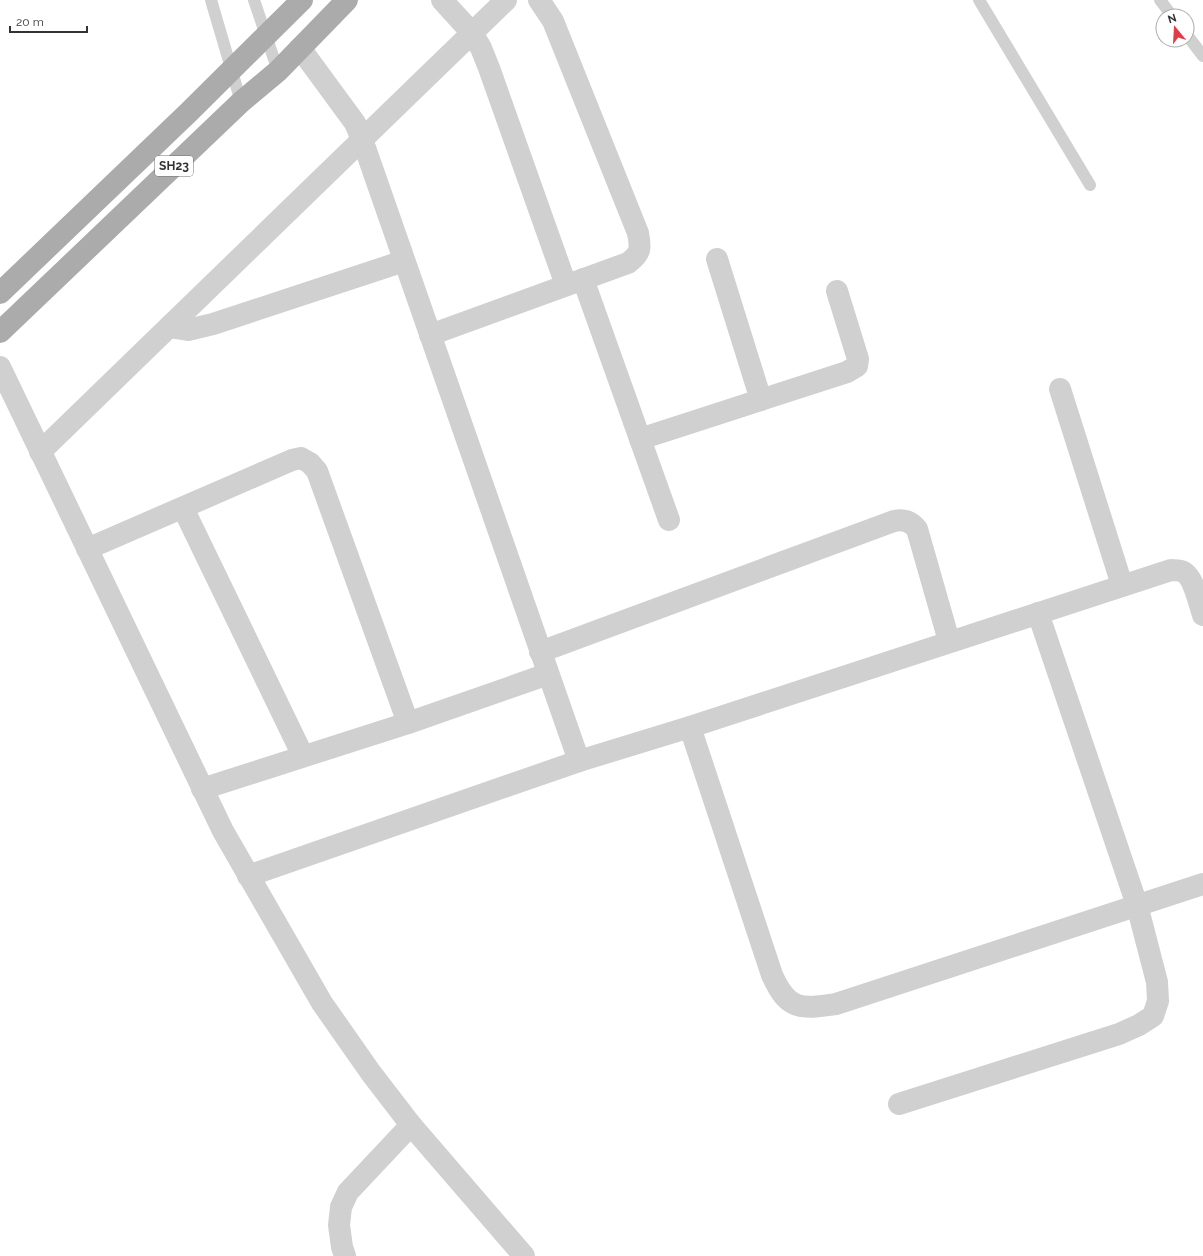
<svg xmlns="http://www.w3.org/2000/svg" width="1203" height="1256" viewBox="0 0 1203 1256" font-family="Raleway,sans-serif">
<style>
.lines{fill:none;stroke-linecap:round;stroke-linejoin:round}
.lane{stroke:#d0d0d0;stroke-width:12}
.street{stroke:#d0d0d0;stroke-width:22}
.primary{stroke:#ababab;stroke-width:22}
.labels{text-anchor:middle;stroke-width:4;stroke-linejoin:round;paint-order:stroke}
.shield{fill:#fff;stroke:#707070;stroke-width:1}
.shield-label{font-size:12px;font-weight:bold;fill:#333}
</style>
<rect width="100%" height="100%" fill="#fff"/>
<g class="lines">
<g class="lane">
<polyline points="211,0 241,102"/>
<polyline points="254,0 278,71"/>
<polyline points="979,0 1090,185"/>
<polyline points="1160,0 1172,16"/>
<polyline points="1187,35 1203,56"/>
</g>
<g class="street">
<polyline points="442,0 472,33 481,48 489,68 566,285"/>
<polyline points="300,48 355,123 362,139 579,761"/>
<polyline points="717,259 761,400"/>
<polyline points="583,279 669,520"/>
<polyline points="169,327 188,330 213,324 404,261"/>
<path d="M430,335l198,-72c13,-10 13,-14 10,-30l-85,-212 -14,-21"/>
<polyline points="0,367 223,831 322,1003 371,1073 411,1125 524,1256"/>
<polyline points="1060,389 1122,585"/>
<polyline points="640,439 847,372 857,366 858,359 837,291"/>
<polyline points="40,452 506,0"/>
<polyline points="183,508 303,756"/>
<polyline points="87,549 292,460 301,458 310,463 317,471 408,723"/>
<path d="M540,652l354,-131c10,-2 16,0 23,8l32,112"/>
<path d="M690,727l82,248c16,36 29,34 64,29l367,-120"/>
<polyline points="202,789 408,723 548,674"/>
<path d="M248,876l331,-115 111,-34 481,-157c3,0 7,0 10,1 12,3 18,32 22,44"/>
<polyline points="899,1104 1119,1034 1139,1025 1153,1016 1158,1001 1157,982 1137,905 1038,613"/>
<polyline points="345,1256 342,1247 339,1225 341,1207 348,1192 411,1125"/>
</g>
<g class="primary">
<polyline points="0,293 189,112 302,0"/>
<polyline points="0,332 241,102 278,71 347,0"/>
</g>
</g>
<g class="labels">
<rect class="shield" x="155" y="156" width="38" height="20" rx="3"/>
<g class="shield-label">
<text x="174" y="170">SH23</text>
</g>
</g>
<g transform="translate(1175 28) rotate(342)"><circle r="19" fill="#ffffff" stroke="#adadad"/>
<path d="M0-3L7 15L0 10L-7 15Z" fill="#e63946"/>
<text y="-6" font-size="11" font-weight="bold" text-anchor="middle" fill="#333333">N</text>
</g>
<path d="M10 26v6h77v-6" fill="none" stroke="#333333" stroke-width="2"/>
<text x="16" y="26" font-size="12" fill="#333333" stroke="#ffffff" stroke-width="3" paint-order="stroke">20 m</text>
</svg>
